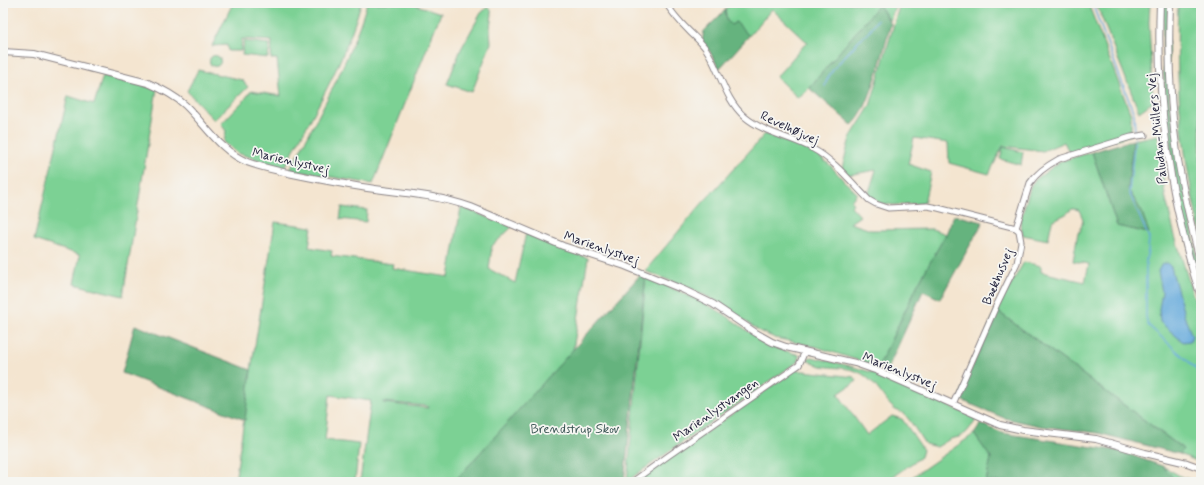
<svg xmlns="http://www.w3.org/2000/svg" width="1204" height="485" viewBox="0 0 1204 485" font-family="Mynerve,sans-serif">
<style>
.green{fill:#7cd194;stroke:#4f7a68;fill-rule:evenodd}
.forest{fill:#65b37e;stroke:#446a5c}
.water{fill:#67abdc;stroke:#44668c}
.lines{fill:none;stroke-linecap:round;stroke-linejoin:round}
.stream{stroke:#67abdc;stroke-width:1.5}
.minor-casing{stroke:#8b8486;stroke-width:7}
.tertiary-casing{stroke:#8b8486;stroke-width:8}
.minor{stroke:#fff;stroke-width:5}
.tertiary{stroke:#fff;stroke-width:6}
.labels{text-anchor:middle;stroke-width:3.5;stroke-linejoin:round;paint-order:stroke}
.street-label{font-size:13px;fill:#22223b;stroke:#f6f6f2}
.park-label{font-size:13px;fill:#3d5756;stroke:#f6f6f2}
</style>
<rect width="100%" height="100%" fill="#f6f6f2"/>
<filter id="ink" filterUnits="userSpaceOnUse"><feTurbulence type="fractalNoise" baseFrequency=".025" numOctaves="2"/><feDisplacementMap in="SourceGraphic" scale="8" xChannelSelector="R" yChannelSelector="G"/><feConvolveMatrix kernelMatrix="1 2 1 2 8 2 1 2 1" color-interpolation-filters="sRGB"/></filter>
<filter id="wash" filterUnits="userSpaceOnUse"><feTurbulence type="fractalNoise" baseFrequency=".012" numOctaves="4" result="noise"/><feDisplacementMap in="SourceGraphic" scale="16" xChannelSelector="R" yChannelSelector="G"/><feGaussianBlur stdDeviation="0.9" result="paint"/><feColorMatrix in="noise" values="0 0 0 0 0 0 0 0 0 0 0 0 0 0 0 0 0 1.4 0 .05"/><feComposite in="paint" operator="in"/></filter>
<g filter="url(#wash)">
<rect width="100%" height="100%" fill="#f4e5d0"/>
<g class="green">
<path d="M233,3h128c-16,58 -48,112 -77,165l-47,-15 -13,-11 2,-11 -5,-7 24,-25 6,-8 30,5 -4,-37h-6l1,-18 -30,-2 -1,12h-13l-1,-6 -15,1z"/>
<path d="M367,3h43l31,10 -68,171 -83,-14c28,-54 60,-109 77,-167z"/>
<polygon points="731,3 896,3 890,21 879,5 809,88 798,98 776,77 807,42 772,9 749,36 736,22 731,25 727,21 725,10"/>
<polygon points="900,3 1088,3 1131,115 1131,135 1070,154 1064,142 1043,151 1003,146 989,174 949,163 948,143 914,138 908,164 931,172 924,203 893,205 880,203 868,195 876,170 848,175 842,168 850,138 870,106"/>
<polygon points="1096,3 1150,3 1149,23 1153,102 1139,112"/>
<path d="M1164,3h4l1,97 29,163 3,10v14c-27,-92 -42,-187 -37,-284z"/>
<path d="M1178,3h23v36l-1,2 1,196c-6,-26 -11,-52 -15,-78 -8,-52 -10,-104 -8,-156z"/>
<polygon points="488,7 490,8 492,14 490,28 491,43 472,92 447,84 461,49 481,13"/>
<polygon points="244,41 270,44 268,58 242,55"/>
<circle cx="215" cy="61" r="5.5"/>
<polygon points="198,70 242,80 248,87 214,120 187,91"/>
<polygon points="103,76 157,89 123,296 74,284 80,255 34,240 68,96 94,104"/>
<polygon points="765,134 812,151 830,165 844,181 857,193 851,201 853,204 851,206 860,216 850,223 871,230 932,229 946,234 918,284 878,367 817,347 775,338 759,331 718,302 694,290 645,271 699,207"/>
<polygon points="1158,135 1165,195 1175,236 1201,321 1201,463 1180,454 1182,448 996,310 1024,262 1041,266 1041,272 1085,282 1089,264 1073,261 1078,232 1080,232 1083,219 1079,210 1075,209 1072,209 1066,214 1052,221 1048,240 1023,235 1020,222 1031,185 1035,180 1061,161 1092,152 1117,226 1148,233 1142,212 1128,189 1133,140"/>
<polygon points="1003,147 1023,152 1021,165 1000,159"/>
<polygon points="342,207 367,210 366,222 340,219"/>
<path d="M461,207l51,20 -20,19 -3,23 26,14 11,-50 30,14 32,11 -15,92 -119,132h-94l11,-81 -41,-6 -5,45 34,4 -4,38h-120l16,-112 24,-148 37,5 -3,20 23,4 -1,5 62,8 -1,4 57,9zM383,402l44,4 1,2 -45,-5z"/>
<polygon points="646,276 702,302 724,314 762,341 776,348 796,354 799,355 799,361 790,367 627,481"/>
<path d="M812,357l38,9 24,7 96,42 5,3v4l-9,11 -7,4 -9,2 -13,8 -12,-3c-5,-7 -15,-25 -21,-30 -4,-3 -8,-3 -11,-6 -12,-12 -20,-31 -37,-37 -17,-6 -34,0 -50,-12z"/>
<polygon points="795,370 854,377 857,381 838,394 867,435 892,416 902,419 920,445 923,450 921,457 885,482 637,482 646,474"/>
<polygon points="974,434 991,458 986,482 905,482"/>
<polygon points="1162,466 1182,477 1199,482 1177,482"/>
</g>
<g class="forest">
<path d="M879,5l12,19c-7,23 -21,88 -39,101l-43,-37z"/>
<polygon points="725,10 727,21 731,25 736,22 749,36 719,69 710,52 702,41 704,31"/>
<polygon points="1133,140 1128,189 1142,212 1149,233 1117,226 1092,152"/>
<polygon points="954,215 983,222 940,299 923,291 887,370 878,367 918,284 946,234"/>
<polygon points="641,274 646,276 624,482 454,482"/>
<polygon points="996,310 1183,449 1180,454 1098,433 1040,426 1004,418 963,401 960,396"/>
<polygon points="135,325 251,370 245,420 122,373"/>
<polygon points="981,424 1002,433 1119,451 1162,466 1177,482 986,482 991,458 974,434"/>
</g>
<polygon class="water" points="1167,263 1171,267 1185,318 1192,336 1190,341 1183,342 1160,322 1159,309 1162,292 1158,271 1162,264"/>
<g class="lines">
<g class="stream">
<polyline points="1092,3 1134,114 1135,134"/>
<path d="M825,86c3,-16 24,-32 33,-45 3,-3 7,-5 10,-8 3,-4 6,-9 9,-13"/>
<polyline points="1135,138 1129,192 1149,238 1148,251 1146,259 1146,317 1148,325 1189,362 1196,369 1201,381"/>
</g>
</g>
</g>
<g filter="url(#ink)">
<g class="lines">
<defs>
<g id="minor">
<path d="M666,3c6,10 14,19 23,28 6,6 12,11 17,18 14,21 18,50 39,68 19,16 46,20 68,32 21,11 39,34 56,51l7,4 12,4 39,-2 11,2 78,20"/>
<path d="M1016,228l14,-45c7,-11 18,-18 29,-24l72,-22 14,-2"/>
<polyline points="953,404 997,304 1017,263 1021,242 1019,231 1016,228"/>
<polyline points="632,482 668,456 793,369 799,365 805,351"/>
</g>
<g id="tertiary">
<path d="M1160,3c-4,99 10,199 41,294"/>
<path d="M1170,3c-2,52 0,106 8,157 6,36 14,70 23,104"/>
<path d="M3,52l31,2 114,29c14,6 26,12 37,22 20,19 35,46 62,57 13,5 28,8 41,11 29,6 58,12 87,16 33,4 65,7 96,18l92,39 62,20 59,24 29,14 43,29 16,9 14,5 69,16 23,8 122,54 23,5 73,9 49,14 42,10 14,5"/>
</g>
</defs>
<use href="#minor" class="minor-casing"/>
<use href="#tertiary" class="tertiary-casing"/>
<use href="#minor" class="minor"/>
<use href="#tertiary" class="tertiary"/>
</g>
</g>
<g class="labels">
<g class="street-label">
<text transform="translate(790 127) rotate(25)" y="5">Revelhøjvej</text>
<text transform="translate(1156 129) rotate(-96)" y="5">Paludan-Müllers Vej</text>
<text transform="translate(291 160) rotate(13)" y="5">Marienlystvej</text>
<text transform="translate(602 247) rotate(19)" y="5">Marienlystvej</text>
<text transform="translate(997 276) rotate(-67)" y="5">Bækhusvej</text>
<text transform="translate(900 370) rotate(22)" y="5">Marienlystvej</text>
<text transform="translate(715 409) rotate(-35)" y="5">Marienlystvangen</text>
</g>
<g class="park-label">
<text x="575" y="433">Brendstrup Skov</text>
</g>
</g>
<rect width="1204" height="485" fill="none" stroke="#f6f6f2" stroke-width="16"/>
</svg>
